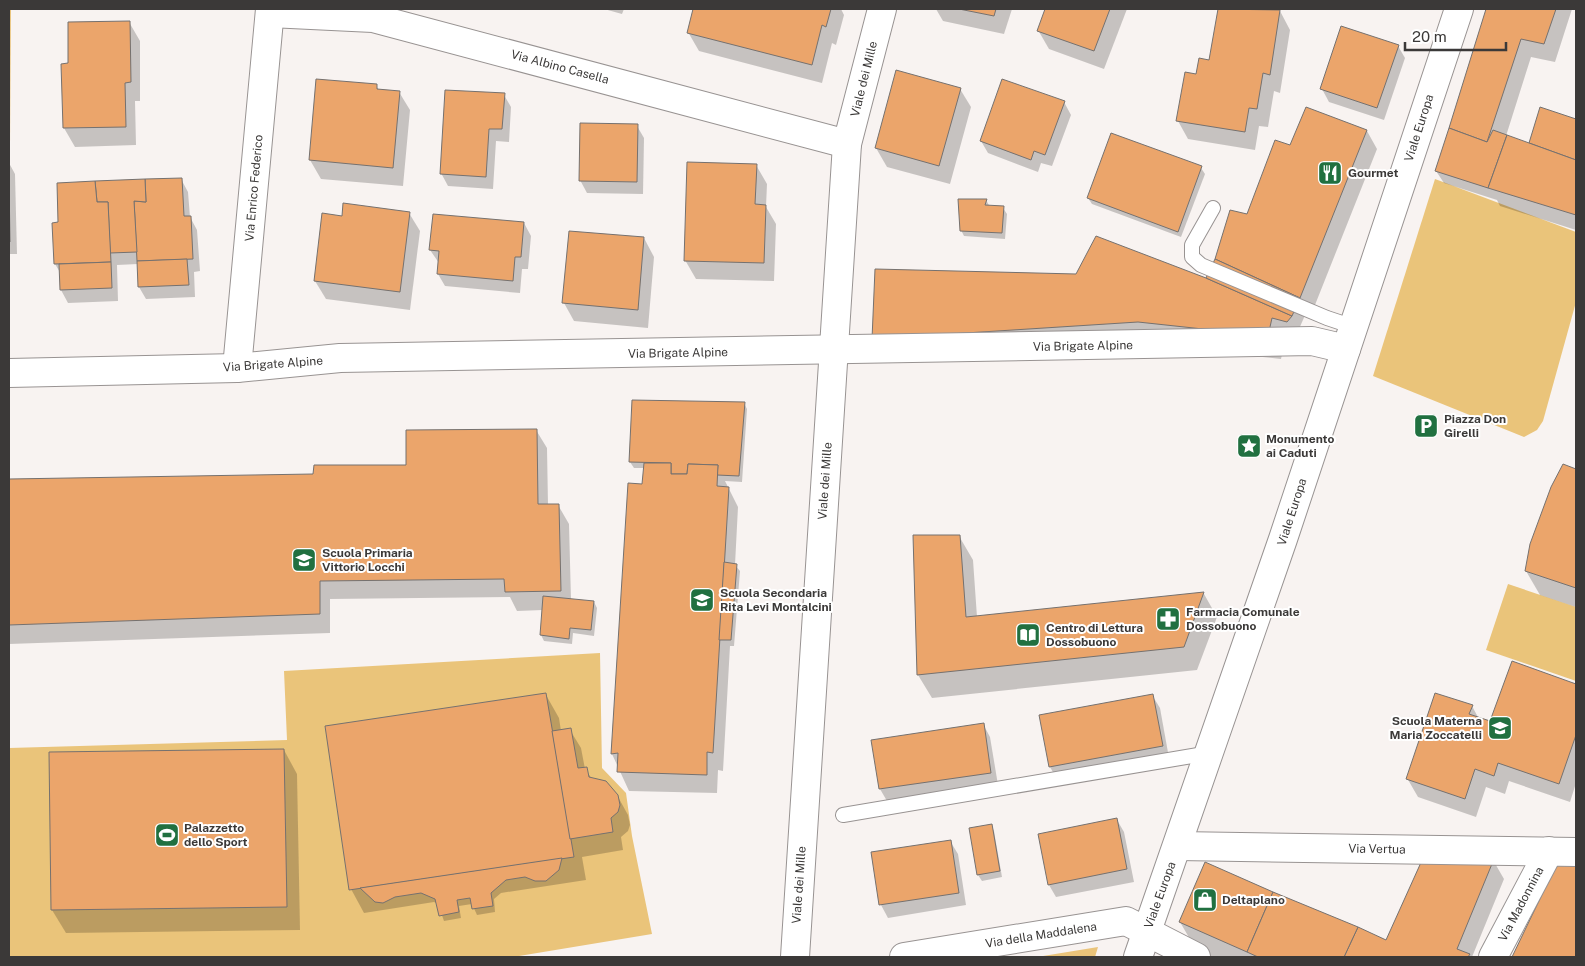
<svg xmlns="http://www.w3.org/2000/svg" width="1585" height="966" viewBox="0 0 1585 966" font-family="'Public Sans',sans-serif">
<style>
.green{fill:#eac47a}
.shadow{fill:#0003}
.building{fill:#eba56b;stroke:#75716f}
.lines{fill:none;stroke-linecap:round;stroke-linejoin:round}
.lane-casing{stroke:#989392;stroke-width:16}
.street-casing{stroke:#989392;stroke-width:30}
.secondary-casing{stroke:#989392;stroke-width:30}
.lane{stroke:#fff;stroke-width:14}
.street{stroke:#fff;stroke-width:28}
.secondary{stroke:#fff;stroke-width:28}
.labels{text-anchor:middle;stroke-width:4;stroke-linejoin:round;paint-order:stroke}
.street-label{font-size:12px;fill:#3b3938;stroke:#fff}
.poi-label{font-size:12px;font-weight:bold;fill:#3b3938;stroke:#fff;text-anchor:start}
</style>
<rect width="100%" height="100%" fill="#f8f3f1"/>
<g class="green">
<polygon points="9,9 11,9 10,145 9,145"/>
<polygon points="1435,179 1576,232 1576,302 1543,421 1537,430 1524,437 1373,376"/>
<polygon points="1508,584 1576,607 1576,681 1486,650"/>
<polygon points="600,653 602,768 626,793 632,836 652,934 513,957 9,957 9,748 287,740 284,671"/>
<polygon points="1098,947 1095,957 1037,957"/>
</g>
<g class="shadow">
<polygon points="604,9 624,9 622,14"/>
<polygon points="694,9 841,9 844,15 836,45 832,43 822,83 699,51 688,32"/>
<polygon points="936,9 1012,9 1004,34 943,21"/>
<polygon points="1046,9 1127,9 1104,69 1049,49 1038,30"/>
<polygon points="1219,9 1265,9 1280,11 1290,30 1280,93 1274,91 1268,127 1259,126 1255,150 1188,139 1178,121 1210,61"/>
<polygon points="1487,9 1572,9 1555,62 1531,57 1506,136 1529,144 1541,108 1576,121 1576,230 1500,206 1497,200 1444,183 1436,171"/>
<polygon points="129,22 140,41 140,101 135,101 136,145 75,147 64,128 70,64"/>
<polygon points="1398,46 1405,58 1384,120 1329,102 1322,89"/>
<polygon points="376,86 379,90 399,92 410,110 403,186 321,179 310,160"/>
<polygon points="960,89 971,107 950,184 887,167 876,148"/>
<polygon points="504,95 511,107 509,142 496,141 493,189 448,186 441,173"/>
<polygon points="1064,102 1071,115 1052,166 1041,163 1038,172 988,153 981,141"/>
<polygon points="637,126 644,138 643,194 587,193 580,180"/>
<polygon points="1367,131 1377,149 1311,315 1306,313 1299,329 1285,341 1281,359 1152,345 873,339 1207,279 1291,147"/>
<polygon points="9,163 15,174 17,254 9,254"/>
<polygon points="756,165 767,184 766,207 776,224 774,281 696,279 685,260"/>
<polygon points="1201,168 1205,174 1181,237 1092,204 1088,198"/>
<polygon points="181,179 188,192 190,217 197,230 200,271 194,272 195,297 146,299 139,287 138,264 117,265 118,301 68,303 61,290 61,274 55,264"/>
<polygon points="986,200 990,207 1003,208 1007,214 1005,239 964,236 961,230"/>
<polygon points="409,213 420,231 410,310 326,299 315,281 343,217"/>
<polygon points="524,223 531,236 528,269 522,269 520,293 445,286 438,274 439,263 430,250"/>
<polygon points="644,238 654,257 648,328 574,321 564,303"/>
<polygon points="744,403 747,409 742,482 725,481 738,507 735,565 740,571 734,646 730,646 723,771 718,770 717,793 629,791 612,754 629,484 643,485 645,468 634,468 630,462"/>
<polygon points="536,430 547,448 548,505 558,505 569,524 571,600 594,602 597,608 594,636 573,633 572,644 544,641 541,635 543,610 517,611 510,597 330,599 330,633 9,644 9,480 314,475 407,466"/>
<polygon points="1563,466 1576,470 1576,607 1540,595 1526,571"/>
<polygon points="959,536 973,560 977,617 1204,594 1217,617 1197,670 932,698 918,675"/>
<polygon points="1512,662 1576,685 1576,783 1570,802 1509,781 1505,794 1486,787 1476,817 1418,797 1407,778 1472,706 1479,719 1491,723"/>
<polygon points="546,695 559,718 561,731 570,730 581,748 585,769 592,779 617,795 628,815 630,825 628,831 621,837 623,850 582,857 586,880 501,893 494,899 495,912 477,915 472,904 459,906 461,918 444,921 438,904 434,902 364,913 351,889"/>
<polygon points="1152,695 1160,708 1169,758 1057,779 1050,767"/>
<polygon points="983,724 990,737 998,785 887,801 880,789"/>
<polygon points="284,750 297,774 300,930 66,933 52,910"/>
<polygon points="1117,820 1124,832 1134,882 1056,897 1049,885"/>
<polygon points="991,825 994,831 1002,877 982,881 978,875 970,829"/>
<polygon points="950,841 958,854 966,905 888,918 881,905 873,853"/>
<polygon points="1576,859 1576,957 1513,957"/>
<polygon points="1493,860 1504,879 1472,957 1208,957 1198,953 1180,922 1387,942"/>
</g>
<g class="building">
<polygon points="693,9 831,9 826,27 822,25 812,65 687,33"/>
<polygon points="959,9 996,9 994,16"/>
<polygon points="1045,9 1110,9 1094,51 1037,31"/>
<polygon points="1218,9 1280,10 1270,75 1263,73 1257,109 1249,108 1245,132 1176,121 1185,72 1196,74 1199,58 1209,60"/>
<polygon points="1486,9 1556,9 1544,44 1521,39 1487,142 1449,128"/>
<polygon points="130,21 131,82 125,83 126,127 63,128 61,64 68,63 68,22"/>
<polygon points="1341,26 1399,45 1377,108 1320,89"/>
<polygon points="896,70 961,88 939,166 875,148"/>
<polygon points="316,79 377,84 377,89 400,91 393,168 309,160"/>
<polygon points="1002,79 1065,101 1045,155 1034,151 1031,160 980,141"/>
<polygon points="445,90 505,93 502,129 489,129 486,177 440,174"/>
<polygon points="1306,107 1367,130 1300,298 1215,259 1230,210 1247,214 1275,140 1290,145"/>
<polygon points="1540,107 1576,119 1576,160 1529,143"/>
<polygon points="580,123 638,124 637,182 579,181"/>
<polygon points="1449,128 1487,142 1493,130 1507,135 1488,188 1435,171"/>
<polygon points="1111,133 1202,166 1178,232 1087,198"/>
<polygon points="1507,135 1576,160 1576,215 1488,188"/>
<polygon points="687,162 757,164 755,204 766,205 764,263 684,261"/>
<polygon points="182,178 184,216 191,216 193,259 137,261 134,201 146,202 145,179"/>
<polygon points="145,179 146,202 134,201 137,252 110,253 108,202 97,202 95,181"/>
<polygon points="9,181 10,242 9,242"/>
<polygon points="95,181 97,202 108,202 111,262 54,264 52,223 58,222 57,183"/>
<polygon points="958,199 987,199 985,205 1004,206 1002,233 960,231"/>
<polygon points="343,203 410,212 400,292 314,281 322,213 342,216"/>
<polygon points="433,214 524,222 521,257 515,257 513,281 437,274 439,251 429,250"/>
<polygon points="569,231 644,237 638,310 562,303"/>
<polygon points="1096,236 1206,278 1292,316 1287,322 1272,318 1268,336 1138,322 872,339 875,269 1076,274"/>
<polygon points="187,259 189,285 138,287 137,261"/>
<polygon points="1215,259 1300,298 1292,316 1206,278"/>
<polygon points="111,262 112,288 60,290 59,264"/>
<polygon points="632,400 745,402 739,476 717,475 718,465 688,464 687,474 671,474 671,463 629,462"/>
<polygon points="537,429 538,504 559,504 561,591 505,592 504,579 320,581 320,614 9,625 9,479 313,474 314,465 406,465 406,430"/>
<polygon points="644,463 671,463 671,474 687,474 688,464 718,465 717,486 729,487 713,753 707,752 707,775 617,772 618,753 611,754 628,483 642,484"/>
<polygon points="1563,464 1576,469 1576,588 1525,571 1530,544 1551,487"/>
<polygon points="913,535 960,535 966,617 1204,592 1184,647 917,675"/>
<polygon points="724,562 737,564 731,640 719,640"/>
<polygon points="543,596 594,601 591,630 570,628 569,639 540,635"/>
<polygon points="1512,661 1576,684 1576,735 1559,784 1498,763 1494,776 1475,769 1465,799 1406,779 1435,693 1473,705 1469,714 1490,721"/>
<polygon points="546,693 574,857 349,890 325,726"/>
<polygon points="1153,694 1163,746 1049,767 1039,715"/>
<polygon points="984,723 991,773 879,789 871,740"/>
<polygon points="571,728 578,768 587,767 589,777 606,781 618,795 620,805 618,812 611,818 613,832 570,839 552,731"/>
<polygon points="284,749 287,907 51,910 49,752"/>
<polygon points="1117,818 1127,869 1048,885 1038,834"/>
<polygon points="992,824 1000,871 977,875 969,828"/>
<polygon points="951,840 959,893 879,905 871,852"/>
<polygon points="1560,857 1576,857 1576,957 1512,957"/>
<polygon points="562,858 559,870 546,881 535,881 525,877 506,880 491,893 493,906 472,909 470,898 457,900 459,912 439,916 435,899 421,893 395,897 383,903 375,902 360,888"/>
<polygon points="1423,858 1494,859 1457,949 1470,954 1468,957 1344,957 1358,927 1386,940"/>
<polygon points="1205,862 1273,892 1247,952 1179,922"/>
<polygon points="1273,892 1358,927 1344,957 1258,957 1247,952"/>
</g>
<g class="lines">
<defs>
<g id="lane">
<polyline points="1213,208 1192,245 1192,257 1201,265 1327,318 1354,327"/>
<polyline points="843,815 1210,753"/>
</g>
<g id="street">
<polyline points="270,13 373,18 847,144"/>
<polyline points="237,368 270,9"/>
<polyline points="9,373 237,368 340,358 1312,341 1346,349"/>
<polyline points="1178,846 1576,852"/>
<polyline points="795,957 847,144 882,9"/>
<polyline points="904,957 1126,921 1196,957"/>
<polyline points="1493,957 1549,851"/>
</g>
<polyline id="secondary" points="1138,957 1283,539 1459,9"/>
</defs>
<use href="#lane" class="lane-casing"/>
<use href="#street" class="street-casing"/>
<use href="#secondary" class="secondary-casing"/>
<use href="#lane" class="lane"/>
<use href="#street" class="street"/>
<use href="#secondary" class="secondary"/>
</g>
<defs>
<symbol id="restaurant-square" viewBox="-11 -11 22 22"><rect x="-9" y="-9" width="18" height="18" rx="4" fill="#217040" stroke="#fff"/><path d="M-5-6h1v4h1v-4h1v4h1v-4h1v5L-1.5 .5V6h-2V.5L-5-1ZM5-6V6H3V1.5H1.5Q1.5-4 5-6Z" fill="#fff"/></symbol>
<symbol id="parking-square" viewBox="-11 -11 22 22"><rect x="-9" y="-9" width="18" height="18" rx="4" fill="#217040" stroke="#fff"/><path d="M-3.5-5.5H1a3.5 3.5 0 0 1 0 7H-1V5.5H-3.5ZM-1-3.4V-.6H.8a1.4 1.4 0 0 0 0-2.8Z" fill="#fff"/></symbol>
<symbol id="sight-square" viewBox="-11 -11 22 22"><rect x="-9" y="-9" width="18" height="18" rx="4" fill="#217040" stroke="#fff"/><path d="M0-6L1.8-2.2L6-1.7L2.9 1.2L3.7 5.4L0 3.3L-3.7 5.4L-2.9 1.2L-6-1.7L-1.8-2.2Z" fill="#fff"/></symbol>
<symbol id="school-square" viewBox="-11 -11 22 22"><rect x="-9" y="-9" width="18" height="18" rx="4" fill="#217040" stroke="#fff"/><path d="M0-5L7-2L0 1L-7-2ZM-4 1L0 2.5L4 1V4Q0 6-4 4Z" fill="#fff"/></symbol>
<symbol id="pharmacy-square" viewBox="-11 -11 22 22"><rect x="-9" y="-9" width="18" height="18" rx="4" fill="#217040" stroke="#fff"/><path d="M-2-6h4v4h4v4h-4v4h-4v-4h-4v-4h4Z" fill="#fff"/></symbol>
<symbol id="library-square" viewBox="-11 -11 22 22"><rect x="-9" y="-9" width="18" height="18" rx="4" fill="#217040" stroke="#fff"/><path d="M-6-4Q-3-5.5-.7-3.5V5Q-3 3-6 4ZM6-4Q3-5.5 .7-3.5V5Q3 3 6 4Z" fill="#fff"/></symbol>
<symbol id="stadium-square" viewBox="-11 -11 22 22"><rect x="-9" y="-9" width="18" height="18" rx="4" fill="#217040" stroke="#fff"/><path d="M0-5a6.5 5 0 1 0 0 10a6.5 5 0 1 0 0-10ZM-3.5-1.8h7v3.6h-7Z" fill="#fff"/></symbol>
<symbol id="shop-square" viewBox="-11 -11 22 22"><rect x="-9" y="-9" width="18" height="18" rx="4" fill="#217040" stroke="#fff"/><path d="M-5-2.5h2.3a2.7 3.5 0 0 1 5.4 0H5L5.5 6h-11ZM-1.5-2.5h3a1.5 2.3 0 0 0-3 0Z" fill="#fff"/></symbol>
</defs>
<g fill-rule="evenodd">
<use href="#restaurant-square" x="1316" y="159" width="28" height="28"/>
<use href="#parking-square" x="1412" y="412" width="28" height="28"/>
<use href="#sight-square" x="1235" y="432" width="28" height="28"/>
<use href="#school-square" x="290" y="546" width="28" height="28"/>
<use href="#school-square" x="688" y="586" width="28" height="28"/>
<use href="#pharmacy-square" x="1154" y="605" width="28" height="28"/>
<use href="#library-square" x="1014" y="621" width="28" height="28"/>
<use href="#school-square" x="1486" y="714" width="28" height="28"/>
<use href="#stadium-square" x="153" y="821" width="28" height="28"/>
<use href="#shop-square" x="1191" y="886" width="28" height="28"/>
</g>
<g class="labels">
<g class="street-label">
<text transform="translate(560 67) rotate(15)" y="4">Via Albino Casella</text>
<text transform="translate(864 79) rotate(-76)" y="4">Viale dei Mille</text>
<text transform="translate(1419 128) rotate(-72)" y="4">Viale Europa</text>
<text transform="translate(254 188) rotate(-85)" y="4">Via Enrico Federico</text>
<text transform="translate(1083 346) rotate(-1)" y="4">Via Brigate Alpine</text>
<text transform="translate(678 353) rotate(-1)" y="4">Via Brigate Alpine</text>
<text transform="translate(273 364) rotate(-4)" y="4">Via Brigate Alpine</text>
<text transform="translate(825 481) rotate(-86)" y="4">Viale dei Mille</text>
<text transform="translate(1292 512) rotate(-72)" y="4">Viale Europa</text>
<text transform="translate(1377 849) rotate(1)" y="4">Via Vertua</text>
<text transform="translate(799 885) rotate(-86)" y="4">Viale dei Mille</text>
<text transform="translate(1160 895) rotate(-70)" y="4">Viale Europa</text>
<text transform="translate(1521 904) rotate(-62)" y="4">Via Madonnina</text>
<text transform="translate(1041 935) rotate(-9)" y="4">Via della Maddalena</text>
</g>
<g class="poi-label">
<text x="1348" y="177">Gourmet</text>
<text x="1444" y="423">Piazza Don<tspan x="1444" dy="14">Girelli</tspan></text>
<text x="1266" y="443">Monumento<tspan x="1266" dy="14">ai Caduti</tspan></text>
<text x="322" y="557">Scuola Primaria<tspan x="322" dy="14">Vittorio Locchi</tspan></text>
<text x="720" y="597">Scuola Secondaria<tspan x="720" dy="14">Rita Levi Montalcini</tspan></text>
<text x="1186" y="616">Farmacia Comunale<tspan x="1186" dy="14">Dossobuono</tspan></text>
<text x="1046" y="632">Centro di Lettura<tspan x="1046" dy="14">Dossobuono</tspan></text>
<text x="1482" y="725" text-anchor="end">Scuola Materna<tspan x="1482" dy="14">Maria Zoccatelli</tspan></text>
<text x="184" y="832">Palazzetto<tspan x="184" dy="14">dello Sport</tspan></text>
<text x="1222" y="904">Deltaplano</text>
</g>
</g>
<rect width="1585" height="966" fill="none" stroke="#3b3938" stroke-width="20"/>
<path d="M1405 42v8h101v-8" fill="none" stroke="#3b3938" stroke-width="2.5"/>
<text x="1412" y="42" font-size="15" fill="#3b3938" stroke="#ffffff" stroke-width="4" paint-order="stroke">20 m</text>
</svg>
